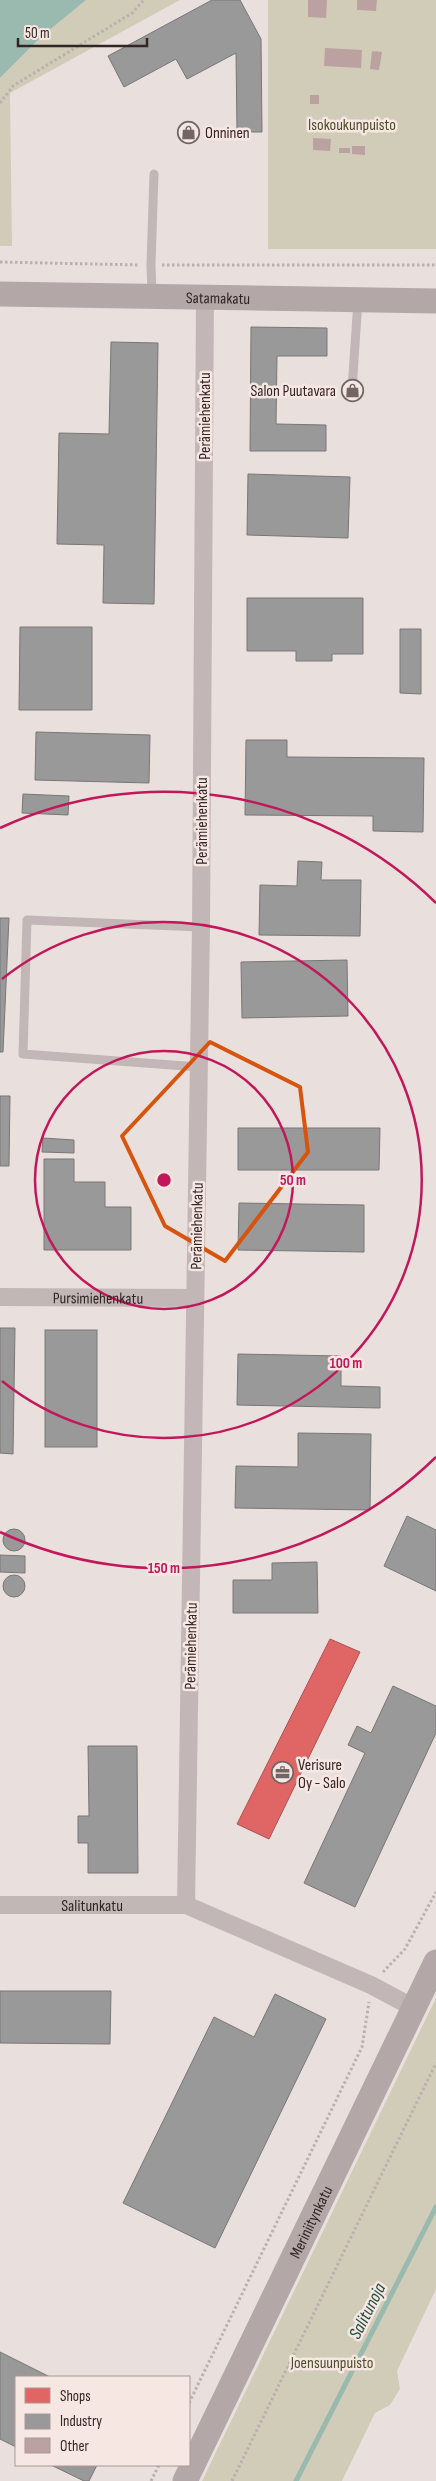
<svg xmlns="http://www.w3.org/2000/svg" width="436" height="2481" viewBox="0 0 436 2481" font-family="'Sofia Sans Condensed',sans-serif">
<style>
.green{fill:#d0ccb8}
.water{fill:#9abaaf}
.shops{fill:#e06666;stroke:#ac5252}
.industry{fill:#999;stroke:#7a7676}
.lines{fill:none;stroke-linecap:round;stroke-linejoin:round}
.stream{stroke:#9abaaf;stroke-width:5}
.building{fill:#bca1a1}
.path{stroke:#bbb0af;stroke-width:3;stroke-dasharray:2.5 2.5;stroke-linecap:butt}
.lane{stroke:#c2b7b6;stroke-width:9}
.street{stroke:#c2b7b6;stroke-width:18}
.secondary{stroke:#b3a8a7;stroke-width:25}
.marked{fill:none;stroke:#d6540e;stroke-width:4;stroke-linejoin:round}
.ring{fill:none;stroke:#c2185b;stroke-width:2.5}
.labels{text-anchor:middle;stroke-width:5;stroke-linejoin:round;paint-order:stroke}
.park-label{font-size:16px;fill:#4d4e2b;stroke:#f7e7e3}
.poi-label{font-size:16px;fill:#322525;stroke:#f7e7e3;text-anchor:start}
.street-label{font-size:16px;fill:#322525;stroke:#f7e7e3}
.water-label{font-size:18px;font-style:italic;fill:#1e5043;stroke:#f7e7e3}
.centre{fill:#c2185b;stroke:#f7e7e3;stroke-width:2.5}
.ring-label{font-size:15px;text-anchor:middle;font-weight:bold;fill:#c2185b;stroke:#f7e7e3;stroke-width:5;stroke-linejoin:round;paint-order:stroke}
</style>
<rect width="100%" height="100%" fill="#e9e0dd"/>
<g class="green">
<polygon points="86,0 180,0 10,93 12,246 0,246 0,78 41,37"/>
<rect x="268" y="0" width="168" height="249"/>
<polygon points="436,1998 436,2289 397,2371 400,2389 390,2405 375,2413 342,2481 202,2481"/>
</g>
<polygon class="water" points="0,0 86,0 41,37 0,78"/>
<polygon class="shops" points="330,1639 360,1652 269,1839 237,1824"/>
<g class="industry">
<polygon points="212,0 240,0 261,39 262,132 237,132 236,53 187,79 176,59 124,87 108,56"/>
<polygon points="251,327 327,328 327,356 277,356 276,424 326,425 326,451 250,451"/>
<polygon points="111,342 158,343 154,604 103,603 104,545 57,544 59,433 109,434"/>
<polygon points="248,474 350,477 348,538 247,535"/>
<polygon points="247,598 363,598 363,654 332,654 332,661 296,661 296,651 247,651"/>
<polygon points="20,627 92,627 92,710 19,710"/>
<polygon points="400,629 421,629 421,694 400,693"/>
<polygon points="36,732 150,735 149,783 35,780"/>
<polygon points="246,740 287,740 287,757 424,758 423,832 373,831 373,816 245,815"/>
<polygon points="23,794 69,796 68,815 22,813"/>
<polygon points="298,861 322,862 321,880 361,880 360,936 259,935 260,885 297,886"/>
<polygon points="0,918 9,918 3,1052 0,1052"/>
<polygon points="347,960 348,1016 242,1018 241,962"/>
<polygon points="0,1096 10,1096 9,1166 0,1166"/>
<polygon points="238,1128 380,1128 379,1170 238,1170"/>
<polygon points="43,1138 74,1140 74,1153 42,1152"/>
<polygon points="44,1159 74,1159 74,1182 105,1182 105,1207 131,1207 131,1250 44,1250"/>
<polygon points="239,1203 364,1205 364,1252 238,1250"/>
<polygon points="0,1328 15,1328 13,1454 0,1453"/>
<rect x="45" y="1330" width="52" height="117"/>
<polygon points="238,1354 341,1356 341,1386 380,1387 380,1408 237,1405"/>
<polygon points="298,1433 371,1434 370,1510 235,1508 236,1466 298,1467"/>
<polygon points="407,1516 436,1530 436,1591 384,1566"/>
<circle cx="14" cy="1540" r="11"/>
<polygon points="0,1555 25,1556 25,1573 0,1572"/>
<polygon points="317,1562 318,1613 233,1613 233,1580 272,1580 272,1563"/>
<circle cx="14" cy="1586" r="11"/>
<polygon points="393,1686 436,1706 436,1733 355,1907 304,1883 365,1753 348,1745 357,1726 371,1733"/>
<polygon points="88,1746 137,1746 138,1873 88,1873 88,1843 78,1843 78,1816 89,1816"/>
<polygon points="0,1991 111,1991 110,2044 0,2043"/>
<polygon points="275,1994 326,2019 215,2248 123,2203 214,2017 254,2037"/>
<polygon points="0,2352 50,2377 16,2377 16,2447 0,2439"/>
<polygon points="51,2465 97,2465 89,2481 84,2481"/>
</g>
<g class="lines">
<polyline class="stream" points="296,2481 436,2207"/>
</g>
<g class="building">
<polygon points="308,0 327,0 326,18 308,17"/>
<polygon points="357,0 377,0 376,11 357,10"/>
<polygon points="325,48 362,50 361,68 324,66"/>
<polygon points="372,51 382,52 379,70 370,69"/>
<rect x="310" y="95" width="9" height="9"/>
<polygon points="313,138 331,139 330,151 313,150"/>
<polygon points="352,146 365,146 365,155 352,154"/>
<rect x="339" y="148" width="11" height="5"/>
</g>
<g class="lines">
<g class="path">
<polyline points="0,103 13,86 132,13 144,0"/>
<polyline points="0,262 140,265"/>
<polyline points="162,265 436,265"/>
<polyline points="383,1972 405,1949 436,1892"/>
<polyline points="189,2403 362,2047 369,2002"/>
<polyline points="151,2481 159,2465"/>
<polyline points="232,2481 436,2063"/>
</g>
<g class="lane">
<polyline points="152,296 151,265 154,174"/>
<polyline points="352,390 358,300"/>
<polyline points="199,1067 23,1054 27,920 201,927"/>
</g>
<g class="street">
<polyline points="205,297 201,927 186,1905 371,1985 414,2008"/>
<path id="s1" d="M0,1297l195,1"/>
<path id="s2" d="M0,1905h186"/>
</g>
<g class="secondary">
<path id="s3" d="M0,294l436,7"/>
<path id="s4" d="M185,2481l251,-519"/>
</g>
</g>
<path class="marked" d="M210,1042l90,45 8,65 -83,109 -60,-35 -43,-90z"/>
<g class="ring">
<circle cx="164" cy="1180" r="129"/>
<path d="M2 979A258 258 0 1 1 2 1381"/>
<path d="M436 1457A388 388 0 0 1 0 1532M0 828A388 388 0 0 1 436 903"/>
</g>
<defs>
<symbol id="shop-ring" viewBox="-11 -11 22 22"><circle r="9.5" fill="#f7e7e3" stroke="#726665" stroke-width="1.5"/><path d="M-5-2.5h2.3a2.7 3.5 0 0 1 5.4 0H5L5.5 6h-11ZM-1.5-2.5h3a1.5 2.3 0 0 0-3 0Z" fill="#726665"/></symbol>
<symbol id="office-ring" viewBox="-11 -11 22 22"><circle r="9.5" fill="#f7e7e3" stroke="#726665" stroke-width="1.5"/><path d="M-6-3h4V-5.5h4V-3h4V5H-6ZM-1-4.5V-3h2v-1.5ZM-6 0V1H6V0Z" fill="#726665"/></symbol>
</defs>
<g fill-rule="evenodd">
<use href="#shop-ring" x="176" y="120" width="25" height="25"/>
<use href="#shop-ring" x="340" y="378" width="25" height="25"/>
<use href="#office-ring" x="270" y="1760" width="25" height="25"/>
</g>
<g class="labels">
<g class="park-label">
<text x="352" y="130">Isokoukunpuisto</text>
<text x="332" y="2368">Joensuunpuisto</text>
</g>
<g class="poi-label">
<text x="205" y="138">Onninen</text>
<text x="336" y="396" text-anchor="end">Salon Puutavara</text>
<text x="298" y="1770">Verisure<tspan x="298" dy="18">Oy - Salo</tspan></text>
</g>
<g class="street-label">
<text dy="6" stroke="none"><textPath href="#s3" startOffset="218">Satamakatu</textPath></text>
<text transform="translate(204 416) rotate(-90)" y="6">Perämiehenkatu</text>
<text transform="translate(201 821) rotate(-90)" y="6">Perämiehenkatu</text>
<text transform="translate(196 1226) rotate(-89)" y="6">Perämiehenkatu</text>
<text dy="6" stroke="none"><textPath href="#s1" startOffset="98">Pursimiehenkatu</textPath></text>
<text transform="translate(190 1646) rotate(-89)" y="6">Perämiehenkatu</text>
<text dy="6" stroke="none"><textPath href="#s2" startOffset="92">Salitunkatu</textPath></text>
<text dy="6" stroke="none"><textPath href="#s4" startOffset="288">Meriniitynkatu</textPath></text>
</g>
<g class="water-label">
<text transform="translate(367 2311) rotate(-63)" y="6">Salitunoja</text>
</g>
</g>
<circle cx="164" cy="1180" r="8" class="centre"/>
<g class="ring-label">
<text x="293" y="1185">50 m</text>
<text x="346" y="1368">100 m</text>
<text x="164" y="1573">150 m</text>
</g>
<rect x="15" y="2376" width="175" height="90" fill="#f7e7e3" stroke="#a89997"/>
<rect x="25" y="2388" width="25" height="15" fill="#e06666" stroke="#a89997"/>
<text x="60" y="2401" font-size="15" fill="#322525">Shops</text>
<rect x="25" y="2414" width="25" height="15" fill="#999999" stroke="#a89997"/>
<text x="60" y="2426" font-size="15" fill="#322525">Industry</text>
<rect x="25" y="2438" width="25" height="15" fill="#bca1a1" stroke="#a89997"/>
<text x="60" y="2451" font-size="15" fill="#322525">Other</text>
<path d="M18 38v8h129v-8" fill="none" stroke="#322525" stroke-width="2.5"/>
<text x="25" y="38" font-size="15" fill="#322525" stroke="#f7e7e3" stroke-width="4" paint-order="stroke">50 m</text>
</svg>
